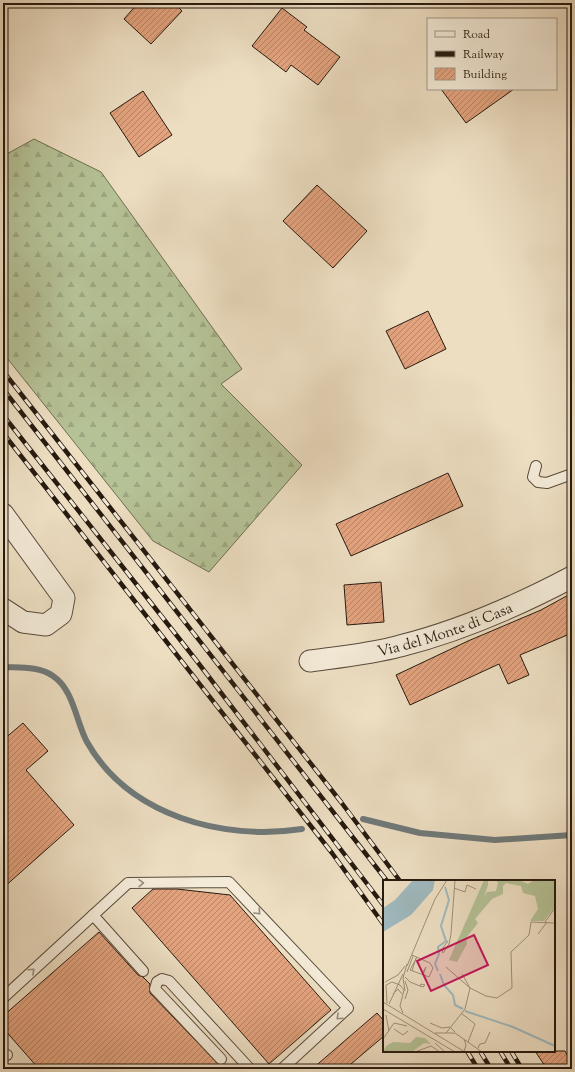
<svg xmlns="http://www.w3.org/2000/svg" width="575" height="1072" viewBox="0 0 575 1072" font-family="'Sorts Mill Goudy',serif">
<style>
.forest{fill:url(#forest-firs);stroke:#6e6e52}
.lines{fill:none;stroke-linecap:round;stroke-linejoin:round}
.stream{stroke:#6f7979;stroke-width:6}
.building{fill:url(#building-hatch);stroke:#261a0f}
.lane-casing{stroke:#584b3c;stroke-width:12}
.street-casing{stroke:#584b3c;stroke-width:23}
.lane{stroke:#f3ead7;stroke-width:10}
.street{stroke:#f3ead7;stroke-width:21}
.rail-casing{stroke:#261a0f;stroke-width:4.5}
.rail{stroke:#f3ead7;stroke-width:3;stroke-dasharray:9;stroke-linecap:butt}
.oneway{stroke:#978c7d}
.labels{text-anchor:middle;stroke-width:3.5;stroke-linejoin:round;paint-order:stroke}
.street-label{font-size:15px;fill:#261a0f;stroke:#f3ead7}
.inset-river{fill:none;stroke:#9fb9bf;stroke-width:2}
.inset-road{fill:none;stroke:#9d907a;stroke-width:1}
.view{fill:#c2185b;fill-opacity:0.15;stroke:#c2185b;stroke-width:2}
.inset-edge{fill:none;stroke:#261a0f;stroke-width:2}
</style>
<defs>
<pattern id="forest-firs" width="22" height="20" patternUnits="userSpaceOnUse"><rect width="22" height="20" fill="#b5c296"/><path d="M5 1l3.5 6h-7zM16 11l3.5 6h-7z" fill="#9ca680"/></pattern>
<pattern id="building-hatch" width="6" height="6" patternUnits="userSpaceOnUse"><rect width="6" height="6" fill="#e3a37e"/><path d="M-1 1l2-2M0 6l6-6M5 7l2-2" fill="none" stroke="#b88466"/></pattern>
</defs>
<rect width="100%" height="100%" fill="#eddec2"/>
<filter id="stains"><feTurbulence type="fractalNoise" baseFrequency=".005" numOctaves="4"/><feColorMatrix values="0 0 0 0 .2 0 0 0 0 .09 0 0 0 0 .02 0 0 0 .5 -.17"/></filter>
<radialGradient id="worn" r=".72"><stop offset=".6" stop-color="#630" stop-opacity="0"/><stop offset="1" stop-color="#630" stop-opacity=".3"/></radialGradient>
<polygon class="forest" points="34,139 101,172 242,369 221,384 302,465 209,572 153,541 3,353 3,152 5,155"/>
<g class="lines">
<g class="stream">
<path d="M3,667c16,1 36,-1 50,9 21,14 23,46 34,66 42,74 136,99 215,87"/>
<polyline points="363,819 420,833 495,840 572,835"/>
</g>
</g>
<g class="building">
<polygon points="138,3 174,3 182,11 151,44 124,19"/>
<polygon points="282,8 307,27 304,30 340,57 318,85 291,65 286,72 252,46"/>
<polygon points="441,89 514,89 466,123"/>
<polygon points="143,91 172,135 139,157 110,113"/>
<polygon points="317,185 367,231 333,268 283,221"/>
<polygon points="428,311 446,349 405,369 386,331"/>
<polygon points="448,473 463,506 351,556 336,524"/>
<polygon points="381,582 384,622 347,625 344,585"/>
<polygon points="572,593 572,633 520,655 529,675 508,684 499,664 410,705 396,675 468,641 541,610"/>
<polygon points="23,723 48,751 26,770 74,825 3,888 3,740"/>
<polygon points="153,889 177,889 230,895 331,1010 269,1064 132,908"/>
<polygon points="99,932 138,975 143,977 150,984 150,993 223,1069 39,1069 3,1028 3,1016"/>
<polygon points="377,1013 384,1021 384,1036 345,1069 312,1069"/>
<polygon points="535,1051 565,1051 571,1062 560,1069 547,1069"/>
</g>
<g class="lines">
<defs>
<g id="lane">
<polyline points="536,466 533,477 538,482 547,483 572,474"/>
<polyline points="93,915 143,971"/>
<polyline points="3,998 128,883 229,882 348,1008 282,1069"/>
<polyline points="3,1055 7,1055"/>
<polyline points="221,1059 155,989 157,982 162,979 169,981 250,1069"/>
</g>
<g id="street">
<polyline points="3,514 64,598 61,614 46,625 23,622 3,609"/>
<path id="s1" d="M310,661c30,-4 61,-7 90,-15 60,-15 117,-40 172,-69"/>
</g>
</defs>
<use href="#lane" class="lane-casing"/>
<use href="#street" class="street-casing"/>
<use href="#lane" class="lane"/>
<use href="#street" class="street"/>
<defs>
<g id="rail">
<polyline points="3,371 341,802 400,881"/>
<polyline points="3,389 387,881"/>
<polyline points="3,415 196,660 384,906"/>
<polyline points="3,433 332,853 384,925"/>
<polyline points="467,1051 478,1069"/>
<polyline points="480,1051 491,1069"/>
<polyline points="500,1051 511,1069"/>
<polyline points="511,1051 522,1069"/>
</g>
</defs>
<use href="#rail" class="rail-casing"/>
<use href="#rail" class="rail"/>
</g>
<defs><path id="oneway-chevron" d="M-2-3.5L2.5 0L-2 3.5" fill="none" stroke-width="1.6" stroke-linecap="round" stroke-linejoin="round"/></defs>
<g class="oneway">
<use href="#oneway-chevron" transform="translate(141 883) rotate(-1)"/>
<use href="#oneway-chevron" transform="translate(258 912) rotate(47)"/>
<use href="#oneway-chevron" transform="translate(32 971) rotate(-43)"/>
<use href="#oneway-chevron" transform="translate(339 1017) rotate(137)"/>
</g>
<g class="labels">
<g class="street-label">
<text dy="5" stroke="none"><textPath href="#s1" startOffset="139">Via del Monte di Casa</textPath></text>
</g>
</g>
<g transform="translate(383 880)">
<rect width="172" height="172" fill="#eddec2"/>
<path d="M101,0h4v5l-4,12 3,-5 9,-1 2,-8 -2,-3h23l9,4 6,-4h21v27l-11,14h-14l8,-12 -3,-13 -12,-3 -2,-7 -15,-3 -3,3v8l-11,5 -17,20 3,4 -12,15 1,6 -10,18 -8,-2zM33,157l9,1 6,6 -7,-1 -12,9h-29l3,-6 7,-4 17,1z" fill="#b5c296"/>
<path d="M30,0h22l-2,10 -22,25 -28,17v-24l12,-8z" fill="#9fb9bf"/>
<path class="inset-river" d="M55,91l-3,-7 4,-10 -1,-7 8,-6 -5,-15 8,-26 -4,-13M57,94l4,11 9,10 2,10 8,4M82,131l48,16 42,19"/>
<path class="inset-road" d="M71,8l11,4 2,-7 9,4M162,42l10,-14M155,54l9,-12M65,61l-6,8 1,4 6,-9 2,-10 4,-54M29,75l18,8 3,5 -4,9 -19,-7 7,-13M24,86l28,-67 12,-19M63,87l24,21 16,8 11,2 15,-10 -1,-36 18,-17 2,-13 24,1M29,91l4,-13M24,92l6,-16M79,94l8,14M40,95l3,-8 -3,5M22,97l5,5 10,4 3,1 2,-2 -4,-1 -1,2M2,102l13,-7 7,-9M22,111l-2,-13 4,-14M10,114l5,-5 4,5M22,119l3,-9 -3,-9M0,122l82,50M4,123l-1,-18 6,-3 8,3 4,5 -4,16 3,7M6,124l14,-30M0,129l72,43M78,133l14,11 -7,18M3,135l3,16M47,143l12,5 8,-1 5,5M11,149l9,6 5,-4M52,153h20M63,153l19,-24 5,-21M72,153l27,19M0,159l11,-16 13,3M52,163l10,9M95,168l2,-4 5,-1 5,-11M32,172l16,-6 9,6M81,172l2,-7 -2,-6"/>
<path class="view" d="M91,55l14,30 -57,26 -14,-30z"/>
<rect width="172" height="172" class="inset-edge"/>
</g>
<rect width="575" height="1072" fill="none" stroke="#eddec2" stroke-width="16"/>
<rect x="4" y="4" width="567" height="1064" fill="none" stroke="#261a0f" stroke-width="2"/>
<rect x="8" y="8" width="559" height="1056" fill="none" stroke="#261a0f"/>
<rect x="427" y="18" width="130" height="72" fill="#f3ead7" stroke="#a19787"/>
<rect x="435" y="31" width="20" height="6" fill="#f3ead7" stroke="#a19787"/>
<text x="463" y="38" font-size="12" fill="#261a0f">Road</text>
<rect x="435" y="51" width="20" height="6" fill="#261a0f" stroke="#a19787"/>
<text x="463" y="58" font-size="12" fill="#261a0f">Railway</text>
<rect x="435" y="68" width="20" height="12" fill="url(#building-hatch)" stroke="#a19787"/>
<text x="463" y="78" font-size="12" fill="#261a0f">Building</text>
<rect width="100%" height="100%" filter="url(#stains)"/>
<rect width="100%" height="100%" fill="url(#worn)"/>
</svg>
